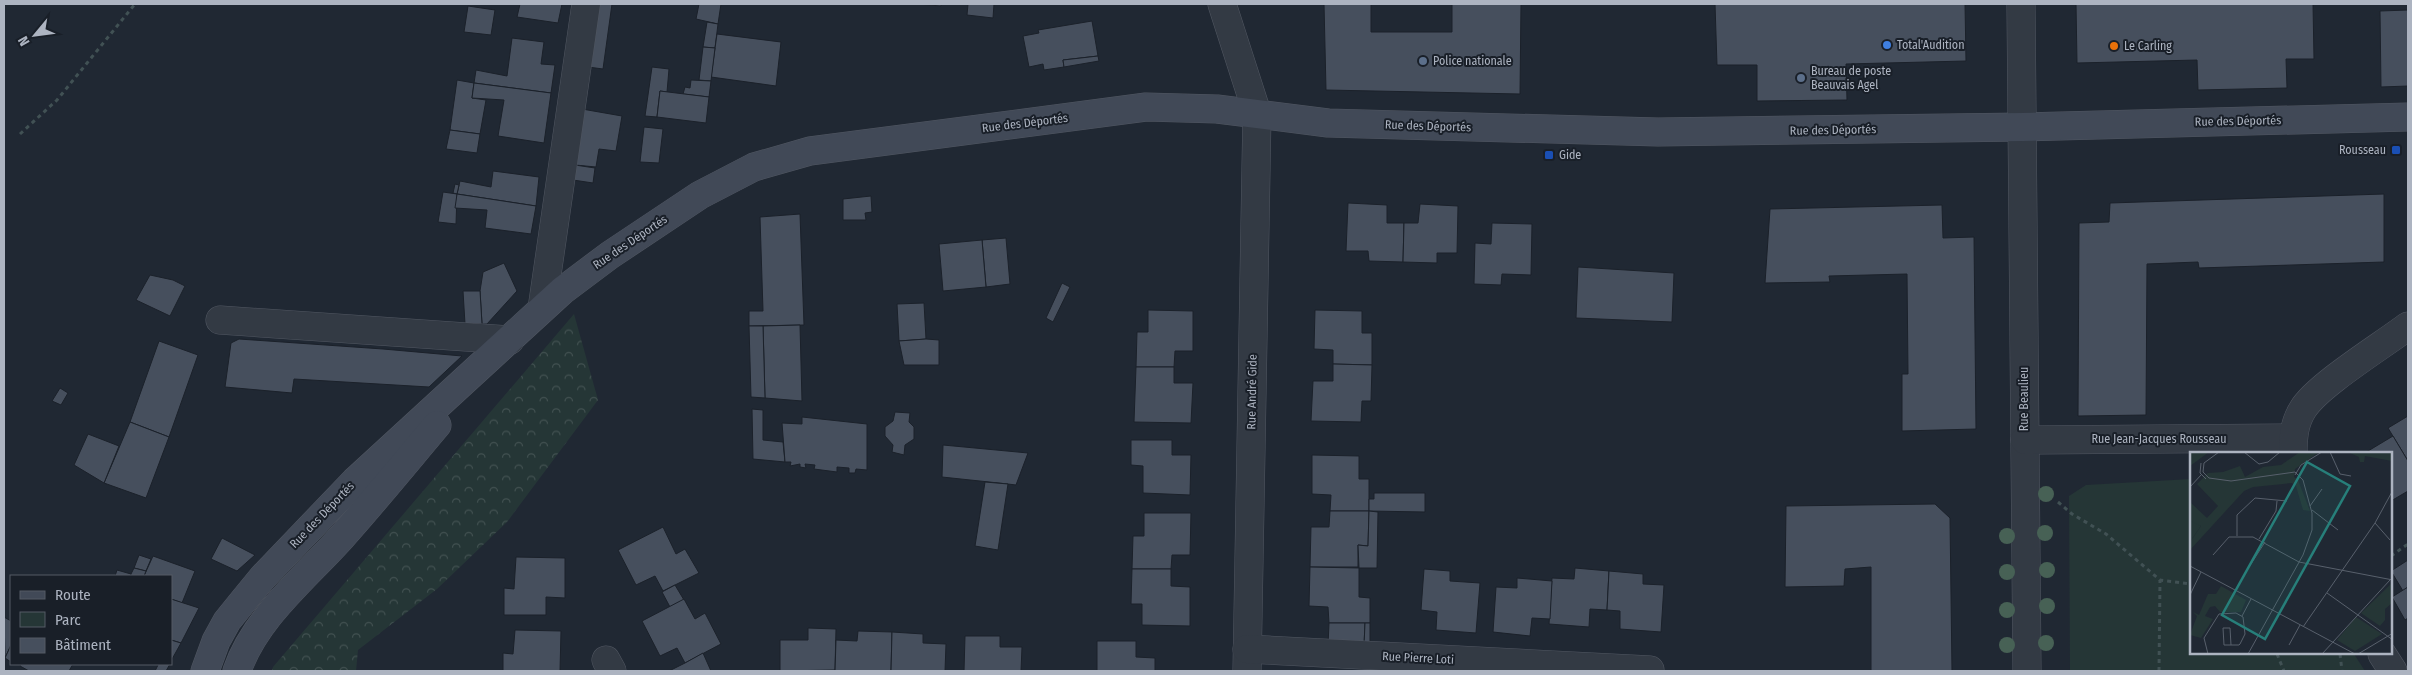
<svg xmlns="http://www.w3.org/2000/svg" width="2412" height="675" viewBox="0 0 2412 675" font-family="'Fira Sans Condensed',sans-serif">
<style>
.green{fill:#253636}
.forest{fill:url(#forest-crowns)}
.building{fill:#464f5d;stroke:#1b212a}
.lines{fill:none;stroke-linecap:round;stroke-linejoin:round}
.street-casing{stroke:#515762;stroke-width:29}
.secondary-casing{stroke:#515762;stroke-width:29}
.path{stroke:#415154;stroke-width:3;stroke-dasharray:4 4;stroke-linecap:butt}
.street{stroke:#333a44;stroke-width:28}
.secondary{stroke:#414957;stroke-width:28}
.tree{fill:#476155}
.shop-dot{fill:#3f7fe0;stroke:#191f28;stroke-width:2}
.food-dot{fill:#e8710a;stroke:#191f28;stroke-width:2}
.service-dot{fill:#5c6f8a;stroke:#191f28;stroke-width:2}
.transit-dot{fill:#1a4fb4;stroke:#191f28;stroke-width:2}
.labels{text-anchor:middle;stroke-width:4;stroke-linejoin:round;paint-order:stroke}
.poi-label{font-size:12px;fill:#adb4c1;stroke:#191f28;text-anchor:start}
.street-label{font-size:12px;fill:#adb4c1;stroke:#191f28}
.inset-road{fill:none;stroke:#58606c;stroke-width:1}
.view{fill:#277f7a;fill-opacity:0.15;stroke:#277f7a;stroke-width:2.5}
.inset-edge{fill:none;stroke:#adb4c1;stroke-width:2.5}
</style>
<defs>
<pattern id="forest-crowns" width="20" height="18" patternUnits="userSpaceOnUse" patternTransform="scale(1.25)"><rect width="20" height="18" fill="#253636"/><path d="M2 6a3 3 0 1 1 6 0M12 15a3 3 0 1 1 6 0" fill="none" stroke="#425151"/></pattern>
</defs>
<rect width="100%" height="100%" fill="#202833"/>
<polygon class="green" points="2191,479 2191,654 2354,654 2365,671 2070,671 2069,496 2086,485"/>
<polygon class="forest" points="574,314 598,400 507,522 437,589 358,650 356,671 272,671 273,667"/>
<g class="building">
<polygon points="520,4 562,4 558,23 517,17"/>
<polygon points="597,4 612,4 603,69 588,67"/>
<polygon points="699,4 721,4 718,24 696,19"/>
<polygon points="918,4 941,4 941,6"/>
<polygon points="968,4 994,4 993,18 967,15"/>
<polygon points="1324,4 1371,4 1371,32 1452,32 1452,4 1521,4 1520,94 1326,90"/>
<polygon points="1715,4 1965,4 1966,61 1846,64 1847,100 1757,101 1757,65 1717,65"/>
<polygon points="2076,4 2313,4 2314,59 2286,59 2287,88 2198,90 2197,60 2077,63"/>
<polygon points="468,6 495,10 491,35 464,32"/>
<polygon points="2408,10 2408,86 2381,87 2380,11"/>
<polygon points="1092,21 1098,56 1063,60 1064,67 1044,70 1043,64 1029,67 1023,36 1039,33 1038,30"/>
<polygon points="707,22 718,24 715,48 703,47"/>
<polygon points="717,34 781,42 776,86 711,77"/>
<polygon points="512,38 544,42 541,64 555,65 551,93 474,83 476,70 507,76"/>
<polygon points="703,47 715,48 711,81 699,80"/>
<polygon points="1098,56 1099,61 1064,67 1063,60"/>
<polygon points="652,67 669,69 667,92 660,91 657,117 645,116"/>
<polygon points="457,80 474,83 472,98 486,100 480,134 450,130"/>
<polygon points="691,80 711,81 709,97 683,94 685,87 690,88"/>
<polygon points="474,83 551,93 544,143 498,136 504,100 472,98"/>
<polygon points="660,91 709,97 706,123 657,117"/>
<polygon points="582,109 622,116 616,151 599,149 596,167 575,165"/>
<polygon points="644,127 663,129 659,163 640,162"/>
<polygon points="450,130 480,134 477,153 446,149"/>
<polygon points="575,165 595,168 593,183 573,180"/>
<polygon points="493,171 539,177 536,206 457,194 460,181 491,187"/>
<polygon points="455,184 459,185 457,194 453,193"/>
<polygon points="443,192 457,194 456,224 438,222"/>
<polygon points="457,194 536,206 531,234 485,228 487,210 455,208"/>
<polygon points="2384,194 2384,262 2199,268 2198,262 2147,264 2146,415 2078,416 2079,223 2109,222 2110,203"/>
<polygon points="871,196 872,212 865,213 866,220 843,220 843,199"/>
<polygon points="1348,203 1387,205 1387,223 1404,223 1403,262 1369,261 1368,251 1346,251"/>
<polygon points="1420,204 1458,206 1457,253 1437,253 1437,263 1403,262 1404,223 1418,223"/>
<polygon points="1942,205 1943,238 1974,237 1976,429 1902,431 1902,374 1908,374 1907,274 1829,276 1830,282 1765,283 1770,209"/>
<polygon points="800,214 804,325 749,326 749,311 763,311 760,217"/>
<polygon points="1492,223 1532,224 1531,275 1502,274 1501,285 1474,284 1475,243 1491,244"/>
<polygon points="1006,238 1010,284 986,287 982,240"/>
<polygon points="982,240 986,287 943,291 939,244"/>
<polygon points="504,263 517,291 487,324 482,324 480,291 483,272"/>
<polygon points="1578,267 1674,273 1672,322 1576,318"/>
<polygon points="150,275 173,280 185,286 170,316 136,300"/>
<polygon points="1062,283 1070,287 1053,322 1046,318"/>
<polygon points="463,291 480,291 482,324 465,324"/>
<polygon points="924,303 926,339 899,341 897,304"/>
<polygon points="1148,310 1193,311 1193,351 1175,351 1174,367 1136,367 1137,332 1148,332"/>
<polygon points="1315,310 1362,311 1362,333 1372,333 1372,365 1333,364 1333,350 1314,349"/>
<polygon points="800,325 802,401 765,398 763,326"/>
<polygon points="749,326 763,326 765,398 751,397"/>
<polygon points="239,339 383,349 462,356 429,387 294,379 292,393 225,387 231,343"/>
<polygon points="926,339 939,340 939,365 904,365 899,341"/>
<polygon points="159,341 198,355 169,437 130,422"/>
<polygon points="1333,364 1372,365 1371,401 1362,401 1361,422 1311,421 1313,381 1333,381"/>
<polygon points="1136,367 1174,367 1174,383 1193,383 1191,423 1134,422"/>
<polygon points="60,388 68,393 61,405 52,401"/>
<polygon points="752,409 763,410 763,440 783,442 785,462 753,459"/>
<polygon points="895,412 910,413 909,422 914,427 914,439 905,445 904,455 892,452 893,445 885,436 885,427 893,421"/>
<polygon points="2408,416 2408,461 2388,428"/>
<polygon points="802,417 867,424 867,470 856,469 855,473 849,473 849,468 837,467 837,472 814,469 815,465 805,464 806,468 800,467 800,464 790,466 791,462 785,462 782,423 802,424"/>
<polygon points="130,422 169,437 146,498 104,483"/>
<polygon points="88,434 119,446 104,483 74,465"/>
<polygon points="2393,436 2408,461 2408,491 2391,501 2391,454 2363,454"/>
<polygon points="1131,440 1172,440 1172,455 1191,455 1190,495 1143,493 1143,466 1131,465"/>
<polygon points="943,445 1028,453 1016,485 1008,484 942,477"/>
<polygon points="1312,455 1359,456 1359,479 1369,479 1369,511 1330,511 1331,495 1312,494"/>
<polygon points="985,482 1008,484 998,550 975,546"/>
<polygon points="1374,493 1425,493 1425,512 1369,511 1369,499 1374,499"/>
<polygon points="1935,504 1950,518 1952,671 1871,671 1871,567 1845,569 1844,586 1785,587 1786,506"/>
<polygon points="1330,511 1369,511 1368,546 1358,545 1358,567 1310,567 1311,527 1329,527"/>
<polygon points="1369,511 1378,512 1377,568 1359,568 1358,545 1368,546"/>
<polygon points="1144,513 1191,513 1190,555 1172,555 1171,569 1132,569 1133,536 1144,536"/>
<polygon points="663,527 676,554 685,549 699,573 663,591 655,576 636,585 618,550"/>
<polygon points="222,538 255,555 237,571 211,559"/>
<polygon points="139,555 151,559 146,571 134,568"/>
<polygon points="153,556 195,571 182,603 171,599 171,576 144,576"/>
<polygon points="516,557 565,558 565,598 546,597 546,615 504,615 504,588 514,589"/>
<polygon points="2408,560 2408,587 2403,591 2391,571"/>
<polygon points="1310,567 1359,568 1359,597 1370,598 1370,623 1329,623 1328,607 1309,606"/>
<polygon points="134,568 146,571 144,576 130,576"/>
<polygon points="1575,568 1609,571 1607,610 1590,609 1589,627 1549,624 1552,578 1574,579"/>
<polygon points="1132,569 1171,569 1171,586 1190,587 1190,626 1142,625 1142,604 1131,604"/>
<polygon points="1424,569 1450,571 1450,581 1480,583 1476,633 1436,630 1437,612 1421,610"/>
<polygon points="117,570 131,574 130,576 115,576"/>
<polygon points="1609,571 1643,574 1643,584 1664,585 1661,632 1620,629 1620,611 1607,610"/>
<polygon points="1517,578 1552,581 1550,619 1532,618 1530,636 1493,632 1496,587 1517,588"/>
<polygon points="675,585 684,600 670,607 662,592"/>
<polygon points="2408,587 2408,618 2405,620 2392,597"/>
<polygon points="171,599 199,608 181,643 171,640"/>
<polygon points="684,599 695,619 705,613 721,644 685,663 677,648 660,656 642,621"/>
<polygon points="4,617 11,621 11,645 5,658"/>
<polygon points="1329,623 1365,623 1364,646 1328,646"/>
<polygon points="1365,623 1370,623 1370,646 1364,646"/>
<polygon points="808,628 836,629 835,670 780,671 780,640 808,640"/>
<polygon points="515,630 561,631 560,671 503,671 503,653 513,654"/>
<polygon points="858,631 892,632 891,671 835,671 836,640 857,641"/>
<polygon points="892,632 923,634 923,643 946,644 945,671 891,671"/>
<polygon points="965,636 1000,636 1000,647 1022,647 1021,671 964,671"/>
<polygon points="171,640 181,643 171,661"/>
<polygon points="1097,641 1136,641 1136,657 1155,658 1155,671 1097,671"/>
<polygon points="11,645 11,662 5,658"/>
<polygon points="703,653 711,671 669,671 685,663"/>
<polygon points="21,664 73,664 69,671 29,671 20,666"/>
<polygon points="153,664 170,664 166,671 155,671 158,665"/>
</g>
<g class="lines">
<defs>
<g id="street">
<polyline points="1222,4 1257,113 1247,671"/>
<polyline points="2021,4 2027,671"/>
<polyline points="542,309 586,4"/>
<polyline points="220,320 510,340"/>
<polyline points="2025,440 2293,438"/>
<path d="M2293,454c0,-16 1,-31 10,-45 15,-24 80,-64 105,-83"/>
<polyline points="1247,649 1650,670"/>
<polyline points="2382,654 2393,671"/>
<polyline points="606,660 612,671"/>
</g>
<g id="secondary">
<polyline points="205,671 216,641 227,621 244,600 263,577 355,481 562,291 610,255 700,195 754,167 810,151 1146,107 1217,109 1328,123 1658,132 2022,127 2408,117"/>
<path d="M237,671c18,-53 67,-92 104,-133 33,-37 64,-75 96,-113"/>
</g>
</defs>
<use href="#street" class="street-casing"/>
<use href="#secondary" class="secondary-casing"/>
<g class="path">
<polyline points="20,134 57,100 135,4"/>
<polyline points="2058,502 2072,514 2106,534 2160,580 2191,584"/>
<polyline points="2391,556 2408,544"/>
<polyline points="2277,654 2284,671"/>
<polyline points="2340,654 2342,671"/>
<polyline points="2159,671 2160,580"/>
</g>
<use href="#street" class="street"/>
<use href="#secondary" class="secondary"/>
</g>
<g class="tree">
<circle cx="2046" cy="494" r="8"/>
<circle cx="2045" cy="533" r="8"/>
<circle cx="2007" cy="536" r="8"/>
<circle cx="2047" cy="570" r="8"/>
<circle cx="2007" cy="572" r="8"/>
<circle cx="2047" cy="606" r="8"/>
<circle cx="2007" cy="610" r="8"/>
<circle cx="2046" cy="643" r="8"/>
<circle cx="2007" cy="645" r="8"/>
</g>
<circle class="shop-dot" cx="1887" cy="45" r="5"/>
<circle class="food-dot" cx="2114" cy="46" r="5"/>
<g class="service-dot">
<circle cx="1423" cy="61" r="5"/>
<circle cx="1801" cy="78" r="5"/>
</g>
<g class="transit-dot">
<rect x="2391" y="145" width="10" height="10" rx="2.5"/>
<rect x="1544" y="150" width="10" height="10" rx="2.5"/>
</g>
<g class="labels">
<g class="poi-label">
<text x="1897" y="49">Total'Audition</text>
<text x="2124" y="50">Le Carling</text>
<text x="1433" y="65">Police nationale</text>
<text x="1811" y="75">Bureau de poste<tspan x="1811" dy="14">Beauvais Agel</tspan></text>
<text x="2386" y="154" text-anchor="end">Rousseau</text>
<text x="1559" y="159">Gide</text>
</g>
<g class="street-label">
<text transform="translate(2238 121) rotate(-1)" y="4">Rue des Déportés</text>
<text transform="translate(1025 123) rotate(-7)" y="4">Rue des Déportés</text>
<text transform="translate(1428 126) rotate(2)" y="4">Rue des Déportés</text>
<text transform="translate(1833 130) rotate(-1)" y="4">Rue des Déportés</text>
<text transform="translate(630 242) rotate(-34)" y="4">Rue des Déportés</text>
<text transform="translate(1252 392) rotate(-89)" y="4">Rue André Gide</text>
<text transform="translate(2024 399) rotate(-90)" y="4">Rue Beaulieu</text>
<text x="2159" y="443">Rue Jean-Jacques Rousseau</text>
<text transform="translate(322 515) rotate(-46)" y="4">Rue des Déportés</text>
<text transform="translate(1418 658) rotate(3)" y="4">Rue Pierre Loti</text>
</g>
</g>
<g transform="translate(2190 452)">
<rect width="202" height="202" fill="#202833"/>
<path d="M2,67l9,7 -11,16v-21zM202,131v20l-7,6v11l-5,6 -19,-13zM31,134l25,14 -5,12h-21l-5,-6 -5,1 -5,9 8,3 -12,19 -11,-3 7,-19 -4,-4 6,3 9,-21h8zM166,165l26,17 -27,17 -18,-11z" fill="#253636"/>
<path d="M0,0h19l-19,14zM110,0h19l-24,17 -1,8 4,3 12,31 -7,-1 -7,-24 -4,-3 -39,4 -9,4 -54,59v-8l11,-16 -11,-5v-19l17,16 11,-12 -21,-22 11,-11 15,-1 17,-6 5,11 18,-10 18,-2zM158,0h44v9l-27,-5 -1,6h-4l-1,-5z" fill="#253636"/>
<path class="inset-road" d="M29,0l-15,11 -1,9 6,6 22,3 64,-9 8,8 9,33v17l-9,25 -55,99M54,0l15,12 9,-2 12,-10M140,0l10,22 11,2M11,11l-1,10 6,6M105,23l6,-10 21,-13M0,35l11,-12M120,54l12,-17M122,58l26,20M185,71l15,17M47,84v-21l18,-17 32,3M69,87l17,-28 1,-10M23,103l16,-18h24l46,25 94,18M0,114l165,88M59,115l16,-25M137,141l66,47M0,143l11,-23M52,164l9,-17M113,175l72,-104 18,-33M99,193l11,-20M18,202l-4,-16 15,-24 17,-1 7,4 2,17 -5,10 -1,1h-15l-1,-17h7l1,17M132,202l68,-74M168,202l35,-21"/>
<path class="view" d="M117,10l43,24 -85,153 -43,-24z"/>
<rect width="202" height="202" class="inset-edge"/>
</g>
<rect width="2412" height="675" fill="none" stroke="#adb4c1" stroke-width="10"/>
<rect x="10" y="575" width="162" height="90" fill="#191f28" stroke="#545b65"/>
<rect x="20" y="591" width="25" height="8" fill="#414957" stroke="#545b65"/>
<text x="55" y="600" font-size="15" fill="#adb4c1">Route</text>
<rect x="20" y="612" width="25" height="15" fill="#253636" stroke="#545b65"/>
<text x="55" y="625" font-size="15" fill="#adb4c1">Parc</text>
<rect x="20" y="638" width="25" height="15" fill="#464f5d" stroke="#545b65"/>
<text x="55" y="650" font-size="15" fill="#adb4c1">Bâtiment</text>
<g transform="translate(35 35) rotate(241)" stroke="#191f28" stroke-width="4" paint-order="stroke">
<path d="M0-4L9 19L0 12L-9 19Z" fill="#adb4c1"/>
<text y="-8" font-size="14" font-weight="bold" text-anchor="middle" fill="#adb4c1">N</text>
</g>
</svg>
